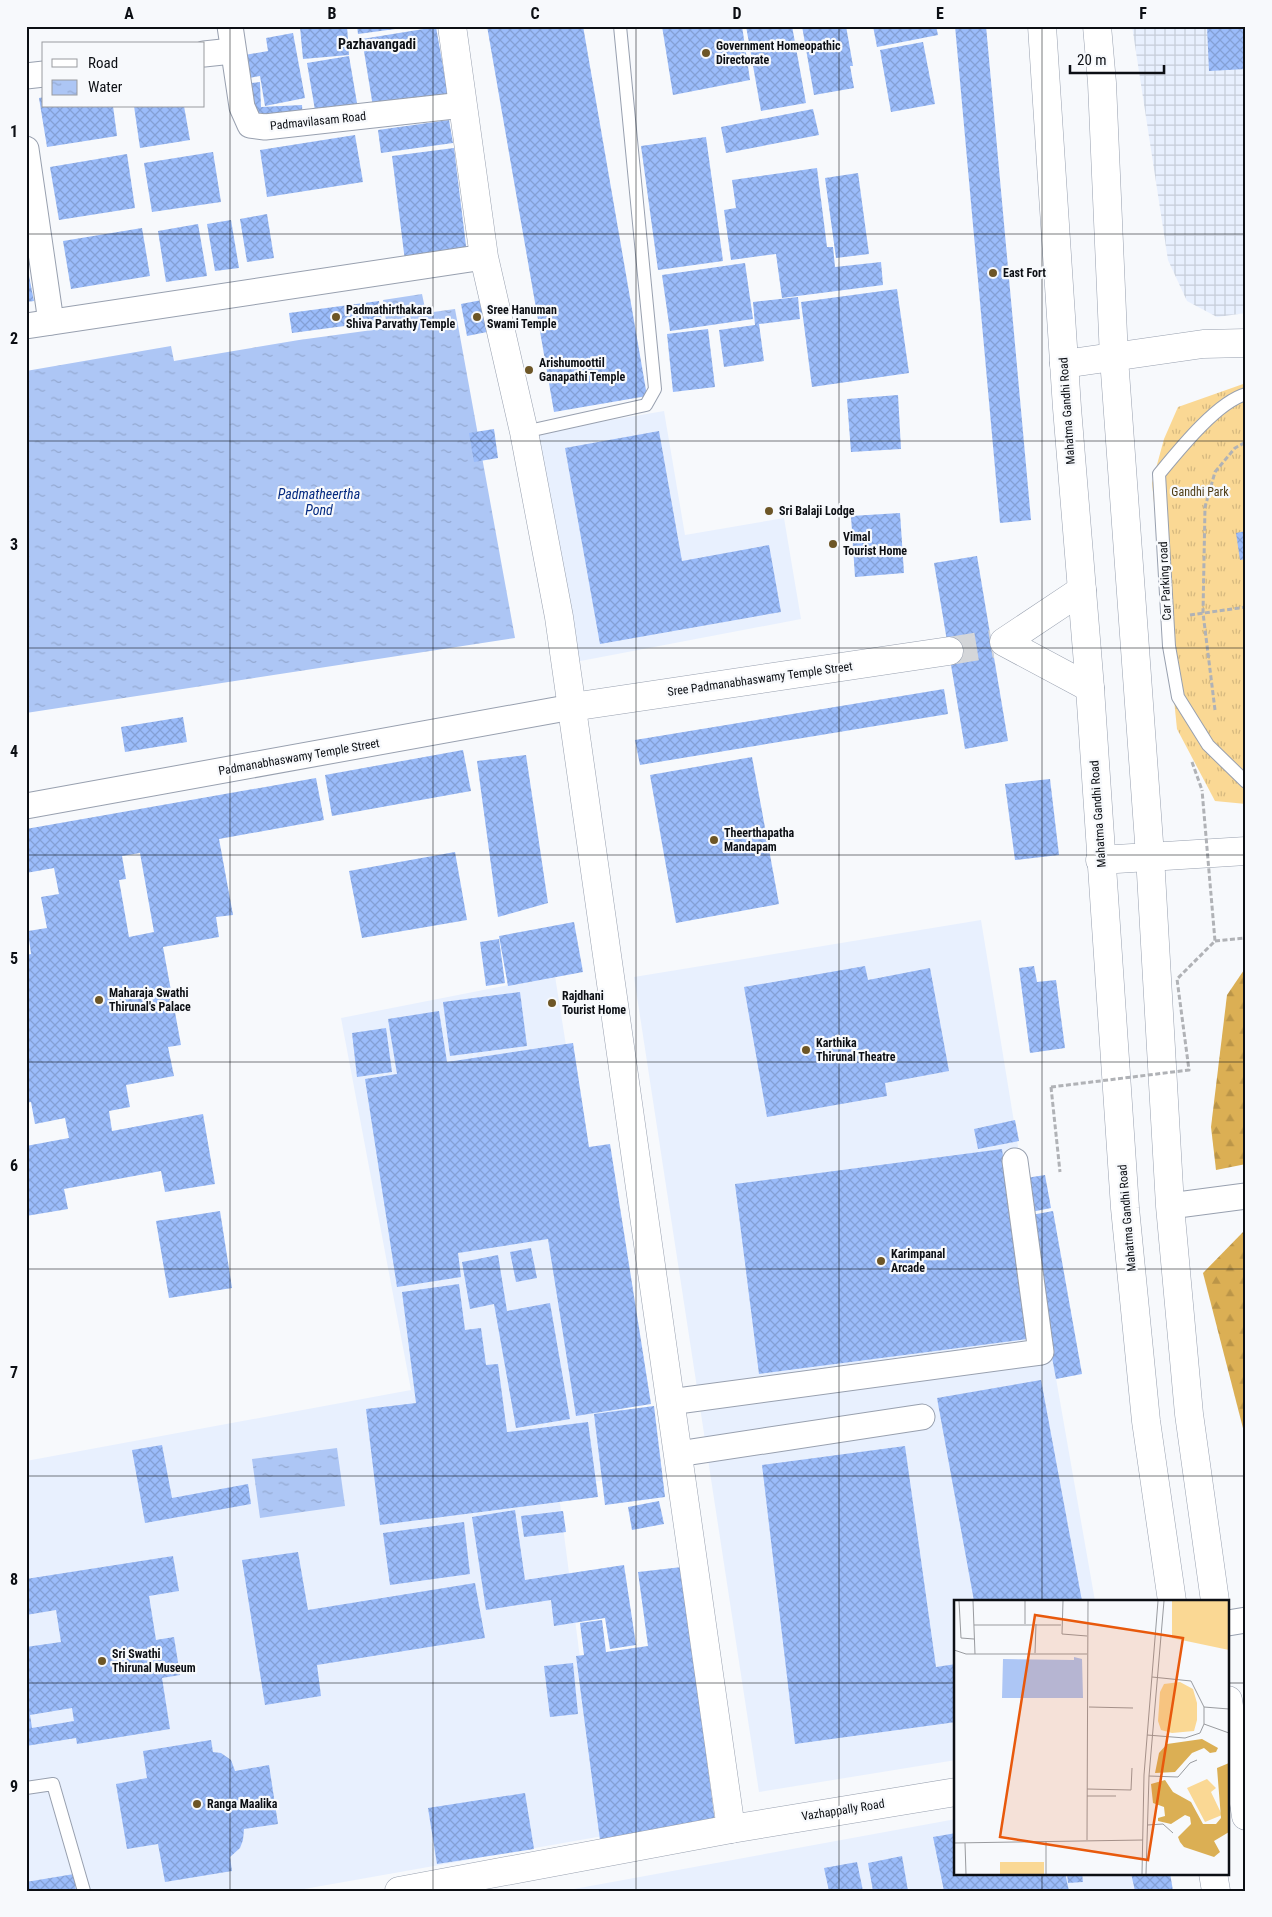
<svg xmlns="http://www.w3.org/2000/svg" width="1272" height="1917" viewBox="0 0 1272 1917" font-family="'Roboto Condensed',sans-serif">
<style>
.built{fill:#e8f0fe}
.industrial{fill:url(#industrial-grid)}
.grass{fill:url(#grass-tufts)}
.forest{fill:url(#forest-firs)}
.water{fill:url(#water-ripples)}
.building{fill:url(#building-cross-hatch);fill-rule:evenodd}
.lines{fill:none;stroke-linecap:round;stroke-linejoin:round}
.secondary-tunnel{stroke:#d4d6d9;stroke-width:28;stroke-dasharray:28 14;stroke-linecap:butt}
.lane-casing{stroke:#98a0af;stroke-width:14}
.street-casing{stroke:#98a0af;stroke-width:27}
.secondary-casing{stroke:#98a0af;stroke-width:29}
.primary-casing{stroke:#98a0af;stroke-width:29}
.path{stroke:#b0b2b6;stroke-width:3;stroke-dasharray:5 2.5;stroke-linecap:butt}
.lane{stroke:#fff;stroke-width:12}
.street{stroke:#fff;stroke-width:25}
.secondary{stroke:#fff;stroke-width:28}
.primary{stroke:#fff;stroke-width:28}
.path-bridge{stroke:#b0b2b6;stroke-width:3;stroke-dasharray:5 2.5;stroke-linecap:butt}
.grid{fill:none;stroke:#0c0f14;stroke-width:1;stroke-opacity:0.55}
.poi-dot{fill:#6d5626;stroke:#f7f9fc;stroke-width:2}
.labels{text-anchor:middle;stroke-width:4.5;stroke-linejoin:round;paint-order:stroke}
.poi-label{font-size:12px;font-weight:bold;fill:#0c0f14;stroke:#f7f9fc;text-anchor:start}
.street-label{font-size:12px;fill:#0c0f14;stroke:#f7f9fc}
.park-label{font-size:12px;fill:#4f3d16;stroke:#f7f9fc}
.neighbourhood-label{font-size:14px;font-weight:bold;fill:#0c0f14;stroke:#f7f9fc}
.water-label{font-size:14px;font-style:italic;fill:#042a80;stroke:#f7f9fc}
.inset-road{fill:none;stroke:#999b9f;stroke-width:1}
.view{fill:#e8590c;fill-opacity:0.15;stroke:#e8590c;stroke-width:2.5}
.inset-edge{fill:none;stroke:#0c0f14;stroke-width:2.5}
.neatline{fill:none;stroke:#0c0f14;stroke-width:2}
.grid-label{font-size:16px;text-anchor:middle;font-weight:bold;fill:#0c0f14}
</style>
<defs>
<pattern id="industrial-grid" width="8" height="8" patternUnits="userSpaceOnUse" patternTransform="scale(1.25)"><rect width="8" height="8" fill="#e8f0fe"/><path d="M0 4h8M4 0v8" fill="none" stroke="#c6cdd9"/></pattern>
<pattern id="grass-tufts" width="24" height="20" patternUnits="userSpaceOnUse" patternTransform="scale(1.25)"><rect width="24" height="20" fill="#fad894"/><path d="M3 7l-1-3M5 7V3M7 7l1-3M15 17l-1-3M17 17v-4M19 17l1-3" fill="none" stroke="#d5b87f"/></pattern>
<pattern id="forest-firs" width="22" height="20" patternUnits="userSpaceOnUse" patternTransform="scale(1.25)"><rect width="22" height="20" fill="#dbaf54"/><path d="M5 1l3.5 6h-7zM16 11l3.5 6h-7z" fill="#bb9548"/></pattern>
<pattern id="water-ripples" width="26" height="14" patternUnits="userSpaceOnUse" patternTransform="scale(1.25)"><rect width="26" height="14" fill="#adc6f5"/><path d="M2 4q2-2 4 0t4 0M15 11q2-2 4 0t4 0" fill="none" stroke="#94a9d1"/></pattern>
<pattern id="building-cross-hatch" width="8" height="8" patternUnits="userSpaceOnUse" patternTransform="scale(1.25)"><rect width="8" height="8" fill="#9bbcfa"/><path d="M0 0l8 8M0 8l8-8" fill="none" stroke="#84a0d5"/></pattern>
</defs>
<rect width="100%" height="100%" fill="#f7f9fc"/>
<g class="built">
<polygon points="664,411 685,535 784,518 801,619 570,663 534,433"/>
<polygon points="981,920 1054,1367 1095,1601 956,1601 956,1760 759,1792 634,977"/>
<polygon points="555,976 634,1475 558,1488 603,1836 293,1891 26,1891 26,1461 411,1390 341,1018"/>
<polygon points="956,1819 956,1873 1162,1873 1163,1891 563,1891"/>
</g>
<polygon class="industrial" points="1132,26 1246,26 1246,313 1217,317 1187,301 1168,260"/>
<polygon class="grass" points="1246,383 1246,804 1215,801 1177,729 1152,483 1164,439 1178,407"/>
<g class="forest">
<polygon points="1246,967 1246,1164 1216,1170 1211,1127 1227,995"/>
<polygon points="1244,1231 1246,1231 1246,1432 1244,1432 1203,1273"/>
</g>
<g class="water">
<polygon points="422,294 426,313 455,309 515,638 26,713 26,371 171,346 174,361 299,340 387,328 383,300"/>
<polygon points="337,1448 345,1506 260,1518 252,1459"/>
</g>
<g class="building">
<polygon points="309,26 347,26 349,55 303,59 300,27"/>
<polygon points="357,26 410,26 410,27 358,34"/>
<polygon points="487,26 583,26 647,396 554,412"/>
<polygon points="662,26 742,26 750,80 673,95"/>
<polygon points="746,26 792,26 806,103 761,111"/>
<polygon points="802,26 846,26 853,66 850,66 854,88 814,95"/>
<polygon points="873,26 936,26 938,35 877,47"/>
<polygon points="955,26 986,26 1031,520 1000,523"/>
<polygon points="1207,26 1246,26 1246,69 1209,71"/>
<polygon points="436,27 449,100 374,113 362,39"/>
<polygon points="293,33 305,98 265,106 260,76 243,79 239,56 268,51 266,38"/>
<polygon points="923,42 935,104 891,112 880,50"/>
<polygon points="349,56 358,109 316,116 307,63"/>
<polygon points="260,82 261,107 302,105 303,121 253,124 251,83"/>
<polygon points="44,97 44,106 113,106 117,136 47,147 39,98"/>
<polygon points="134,106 184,106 190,140 140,148"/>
<polygon points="813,109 819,135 726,153 721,127"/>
<polygon points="449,120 453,143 381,153 378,130"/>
<polygon points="355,135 363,182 267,197 260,150"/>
<polygon points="706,137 723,261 658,270 641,146"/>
<polygon points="454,148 467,254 405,261 392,156"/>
<polygon points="213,152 221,202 152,212 144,163"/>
<polygon points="127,154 135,208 59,220 50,167"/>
<polygon points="817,168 827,247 833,247 835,267 881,262 883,285 782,298 776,254 731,260 724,210 736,208 732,180"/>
<polygon points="858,173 869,254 836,258 825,178"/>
<polygon points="267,214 274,258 247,262 240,219"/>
<polygon points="231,220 239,268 215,271 207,224"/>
<polygon points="198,224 207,276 166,282 158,231"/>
<polygon points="142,228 150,276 71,289 63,241"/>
<polygon points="26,261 34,301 26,302"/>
<polygon points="745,263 753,319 670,331 662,275"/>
<polygon points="897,289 909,373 812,387 801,302"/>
<polygon points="798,297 800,319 759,324 764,361 724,367 719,330 755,325 753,302"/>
<polygon points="487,299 492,331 467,336 461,304"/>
<polygon points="379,301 382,321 292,333 289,313"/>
<polygon points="708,329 715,387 673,392 667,334"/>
<polygon points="898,395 901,449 851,452 847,399"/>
<polygon points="494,429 498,458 474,462 469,433"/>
<polygon points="659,431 682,561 769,545 781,612 600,644 565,448"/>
<polygon points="900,513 904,573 855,577 851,516"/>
<polygon points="1246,531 1246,559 1240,560 1236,533"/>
<polygon points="977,556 1008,741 965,749 934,563"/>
<polygon points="944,689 948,714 640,765 635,740"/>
<polygon points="183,717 187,742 125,752 121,727"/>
<polygon points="463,750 471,791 332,816 325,775"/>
<polygon points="526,755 548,903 498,917 477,761"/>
<polygon points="752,757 779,904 676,923 650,775"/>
<path d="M316,778l8,42 -105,19 14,76 -17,2 3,20 -56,10 18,98 -13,2 6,29 -48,9 4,22 -21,4 3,20 91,-17 12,70 -50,8 -4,-21 -97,18 4,20 -42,7v-70l43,-8 -4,-20 -30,6 -4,-22 -5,1v-148l5,-1 -3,-23 19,-3 -6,-31 18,-3 -5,-26 -28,5v-44zM140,853l14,79 -25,5 -10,-57 7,-1 -4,-23z"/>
<polygon points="1050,779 1059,855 1015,860 1005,784"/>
<polygon points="455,852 467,920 362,938 349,871"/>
<polygon points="574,922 583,972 508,986 499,936"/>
<polygon points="499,939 505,983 486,986 480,942"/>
<polygon points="865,966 868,980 930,968 949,1071 885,1083 887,1096 767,1117 744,987"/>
<polygon points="1034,966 1037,982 1056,980 1065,1048 1030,1053 1019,968"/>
<polygon points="520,992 527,1046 450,1056 443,1002"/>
<polygon points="439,1011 447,1062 573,1043 589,1147 610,1144 651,1404 576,1416 548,1239 458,1253 461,1277 397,1287 365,1079 397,1074 388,1019"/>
<polygon points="386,1028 392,1072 357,1077 352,1033"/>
<polygon points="1015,1120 1019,1141 978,1149 974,1129"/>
<polygon points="1002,1149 1027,1339 759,1374 735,1184"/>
<polygon points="1045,1175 1051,1208 1026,1213 1020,1179"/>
<polygon points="220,1211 232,1288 169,1298 156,1221"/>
<polygon points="1053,1211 1082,1374 1056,1379 1026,1216"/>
<polygon points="531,1248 537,1278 516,1282 510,1252"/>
<polygon points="498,1255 507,1311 550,1303 570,1419 516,1428 494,1304 470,1309 462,1262"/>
<polygon points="459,1284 465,1330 481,1328 486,1365 498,1364 507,1432 588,1422 598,1497 380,1525 366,1409 416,1403 402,1292"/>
<polygon points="1041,1380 1082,1601 974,1601 937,1398"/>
<polygon points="654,1406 665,1497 605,1505 594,1414"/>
<polygon points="162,1445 172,1498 248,1484 251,1504 145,1523 132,1450"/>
<polygon points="905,1446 936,1667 956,1664 956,1722 795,1744 762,1465"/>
<polygon points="659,1501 664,1524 632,1530 628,1507"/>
<polygon points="515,1510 525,1580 624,1565 636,1645 610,1649 605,1618 554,1626 551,1600 486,1610 472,1517"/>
<polygon points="563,1511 566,1532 524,1537 521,1516"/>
<polygon points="464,1522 470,1574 390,1585 383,1533"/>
<polygon points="298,1552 308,1610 475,1583 485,1638 317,1665 321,1696 265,1705 242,1560"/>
<path d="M173,1556l6,35 -30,5 7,44 18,-3 6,38 -18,3 8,51 -93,15 -1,-6 -50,8v-99l35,-5 -5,-32 -30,5v-36zM72,1708l2,13 -42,7 -2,-13z"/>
<polygon points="682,1567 715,1822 600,1840 576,1656 584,1655 580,1623 602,1620 606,1652 648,1646 638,1572"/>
<polygon points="573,1663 578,1714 550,1717 544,1666"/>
<polygon points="211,1740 213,1752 221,1753 231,1760 235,1771 269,1765 278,1824 244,1829 243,1840 240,1848 230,1857 232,1871 165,1882 158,1844 127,1849 116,1784 147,1778 143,1751"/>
<polygon points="525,1793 534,1849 437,1864 428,1808"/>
<polygon points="956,1833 956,1873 1065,1873 1069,1891 944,1891 933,1837"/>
<polygon points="902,1856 908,1891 873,1891 868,1863"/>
<polygon points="857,1862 863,1891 829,1891 824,1868"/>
<polygon points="1067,1873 1082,1873 1083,1882 1068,1883"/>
<polygon points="1131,1873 1170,1873 1173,1891 1135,1891"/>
<polygon points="74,1874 76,1891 26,1891 26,1882"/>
</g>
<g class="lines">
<polyline class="secondary-tunnel" points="949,651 992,644"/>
<defs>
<g id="lane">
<path d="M1246,394c-29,8 -68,57 -87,80l10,172 9,51 30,48 38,37"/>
<polyline points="524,432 646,405 655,389 620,26"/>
<polyline points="26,1788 53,1784 84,1891"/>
</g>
<g id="street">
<polyline points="230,26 242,107 250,125 265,127 463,105"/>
<polyline points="204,54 232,51"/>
<polyline points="26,76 44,74"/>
<polyline points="26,149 51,322"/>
<polyline points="26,326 484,257"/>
<polyline points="26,806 572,707"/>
<polyline points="1170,1206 1246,1196"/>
<polyline points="670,1402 1041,1352 1015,1161"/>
<polyline points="678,1454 922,1417"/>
<polyline points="1228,1623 1246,1620"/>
</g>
<g id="secondary">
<polyline points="452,26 484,257 524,432 559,617 731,1829"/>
<polyline points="1064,364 1203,344 1246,343"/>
<polyline points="1082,590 1004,642 1090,688"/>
<polyline points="572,707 949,651"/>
<polyline points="1100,860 1246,851"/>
<polyline points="399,1891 731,1829 956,1792"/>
</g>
<g id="primary">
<polyline points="1042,26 1067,408 1090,688 1125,1208 1146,1421 1172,1601"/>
<polyline points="1097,26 1102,83 1114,358 1150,856 1170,1206 1189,1414 1215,1601"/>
<polyline points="1228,1700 1246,1816"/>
<polyline points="1213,1873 1216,1891"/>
</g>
</defs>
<use href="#lane" class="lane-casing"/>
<use href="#street" class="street-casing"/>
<use href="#secondary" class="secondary-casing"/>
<use href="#primary" class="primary-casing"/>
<g class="path">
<polyline points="1190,615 1246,607"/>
<polyline points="1215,710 1203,613 1205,507 1215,472 1235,448 1246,442"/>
<polyline points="1192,762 1202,790"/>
<polyline points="1215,941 1246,938"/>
<polyline points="1051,1087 1060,1172"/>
</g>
<use href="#lane" class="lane"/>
<use href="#street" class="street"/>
<use href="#secondary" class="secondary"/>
<use href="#primary" class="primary"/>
<polyline class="path-bridge" points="1051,1087 1189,1070 1177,979 1215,941 1202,790"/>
</g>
<path class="grid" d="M230,26v1865M433,26v1865M636,26v1865M839,26v1865M1042,26v1575M26,234h1220M26,441h1220M26,648h1220M26,855h1220M26,1062h1220M26,1269h1220M26,1476h1220M26,1683h930M1228,1683h18M1042,1873v18"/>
<g class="poi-dot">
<circle cx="706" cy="53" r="5"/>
<circle cx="993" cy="273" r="5"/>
<circle cx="336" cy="317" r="5"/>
<circle cx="477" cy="317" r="5"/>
<circle cx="529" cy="370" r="5"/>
<circle cx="769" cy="511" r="5"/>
<circle cx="833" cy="544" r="5"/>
<circle cx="714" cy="840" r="5"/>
<circle cx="99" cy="1000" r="5"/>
<circle cx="552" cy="1003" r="5"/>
<circle cx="806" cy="1050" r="5"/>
<circle cx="881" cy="1261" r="5"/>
<circle cx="102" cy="1661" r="5"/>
<circle cx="197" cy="1804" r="5"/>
</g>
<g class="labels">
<g class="poi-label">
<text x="716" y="50">Government Homeopathic<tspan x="716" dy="14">Directorate</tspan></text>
<text x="1003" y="277">East Fort</text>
<text x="346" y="314">Padmathirthakara<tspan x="346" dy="14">Shiva Parvathy Temple</tspan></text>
<text x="487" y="314">Sree Hanuman<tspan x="487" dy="14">Swami Temple</tspan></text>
<text x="539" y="367">Arishumoottil<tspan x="539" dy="14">Ganapathi Temple</tspan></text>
<text x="779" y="515">Sri Balaji Lodge</text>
<text x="843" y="541">Vimal<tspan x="843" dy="14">Tourist Home</tspan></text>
<text x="724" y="837">Theerthapatha<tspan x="724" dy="14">Mandapam</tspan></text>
<text x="109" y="997">Maharaja Swathi<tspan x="109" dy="14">Thirunal's Palace</tspan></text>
<text x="562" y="1000">Rajdhani<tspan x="562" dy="14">Tourist Home</tspan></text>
<text x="816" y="1047">Karthika<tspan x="816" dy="14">Thirunal Theatre</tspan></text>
<text x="891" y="1258">Karimpanal<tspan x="891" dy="14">Arcade</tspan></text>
<text x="112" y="1658">Sri Swathi<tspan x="112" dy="14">Thirunal Museum</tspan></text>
<text x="207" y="1808">Ranga Maalika</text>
</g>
<g class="street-label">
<text transform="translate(318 121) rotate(-6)" y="4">Padmavilasam Road</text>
<text transform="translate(1067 411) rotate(-94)" y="4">Mahatma Gandhi Road</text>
<text transform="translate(1165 581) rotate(-93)" y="4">Car Parking road</text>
<text transform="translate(760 679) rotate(-8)" y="4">Sree Padmanabhaswamy Temple Street</text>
<text transform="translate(299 757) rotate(-10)" y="4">Padmanabhaswamy Temple Street</text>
<text transform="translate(1098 814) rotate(-94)" y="4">Mahatma Gandhi Road</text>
<text transform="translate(1127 1218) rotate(-95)" y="4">Mahatma Gandhi Road</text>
<text transform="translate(843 1810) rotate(-9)" y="4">Vazhappally Road</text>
</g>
<g class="park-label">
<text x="1200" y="496">Gandhi Park</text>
</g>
<g class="neighbourhood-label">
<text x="377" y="49">Pazhavangadi</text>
</g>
<g class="water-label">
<text x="319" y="499">Padmatheertha<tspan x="319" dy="16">Pond</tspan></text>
</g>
</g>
<g transform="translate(954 1600)">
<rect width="275" height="275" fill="#f7f9fc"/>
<path d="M218,1h57v49l-57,-12zM226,82l13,7 4,14v17l-3,11 -22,2 -11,-3 -3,-9 2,-29 4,-8zM253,179l9,9 -5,4 11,23 -17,7 -18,-34zM46,262h44v12h-44z" fill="#fad894"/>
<path d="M248,139l16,9 -2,4 -6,1 -6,-5 -12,5 -17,19 -20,1 4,-20 8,-9zM275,163v69l-15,9 6,11 -6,5 -30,-10 -4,-5 -2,-5 13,-13 -1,-7 -5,-2 -14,9 -13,-3v-3l7,-2 -1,-9 -11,-4 -2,-19 14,-4 8,12 18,10 12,22h13l5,-6 -4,-50z" fill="#dbaf54"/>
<path d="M120,57l8,2 1,39h-81l1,-39 71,1z" fill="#adc6f5"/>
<path class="inset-road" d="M5,1l2,37 13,1M19,1l2,53M71,1v23M109,1l-1,33 25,2M20,25h87M0,50l12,4h121M81,53l1,-29M135,107l44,1M250,107l25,2M250,124l25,9M193,135l38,3 15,-5 4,-9v-17l-13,-26 -39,-4M195,176l29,1 12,-14 7,-3M133,189l44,1 1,-22M133,196h29M193,225l16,-1 10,9M133,240l1,-239M92,241v33M0,243l189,-3M11,243l1,31M188,274l2,-99 14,-174M192,274l3,-98 15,-175"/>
<path class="view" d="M81,15l148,23 -35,222 -148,-23z"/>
<rect width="275" height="275" class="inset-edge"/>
</g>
<rect width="1272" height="1917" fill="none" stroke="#f7f9fc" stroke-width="55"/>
<rect x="42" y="42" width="162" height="65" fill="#f7f9fc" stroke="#999b9f"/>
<rect x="52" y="59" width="25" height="8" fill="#ffffff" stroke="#999b9f"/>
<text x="88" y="68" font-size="15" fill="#0c0f14">Road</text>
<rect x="52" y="80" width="25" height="15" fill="url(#water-ripples)" stroke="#999b9f"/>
<text x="88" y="92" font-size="15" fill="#0c0f14">Water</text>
<path d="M1070 65v8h94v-8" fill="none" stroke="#0c0f14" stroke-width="2.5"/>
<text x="1077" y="65" font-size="15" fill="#0c0f14" stroke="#f7f9fc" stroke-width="4" paint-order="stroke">20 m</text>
<rect x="28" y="28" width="1216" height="1862" class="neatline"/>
<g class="grid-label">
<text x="129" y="19">A</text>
<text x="332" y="19">B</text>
<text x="535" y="19">C</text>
<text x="737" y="19">D</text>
<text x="940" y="19">E</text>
<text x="1143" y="19">F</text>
<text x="14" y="137">1</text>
<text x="14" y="344">2</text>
<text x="14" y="550">3</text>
<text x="14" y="757">4</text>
<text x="14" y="964">5</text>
<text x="14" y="1171">6</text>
<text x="14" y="1378">7</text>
<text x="14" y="1585">8</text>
<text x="14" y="1792">9</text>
</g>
</svg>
